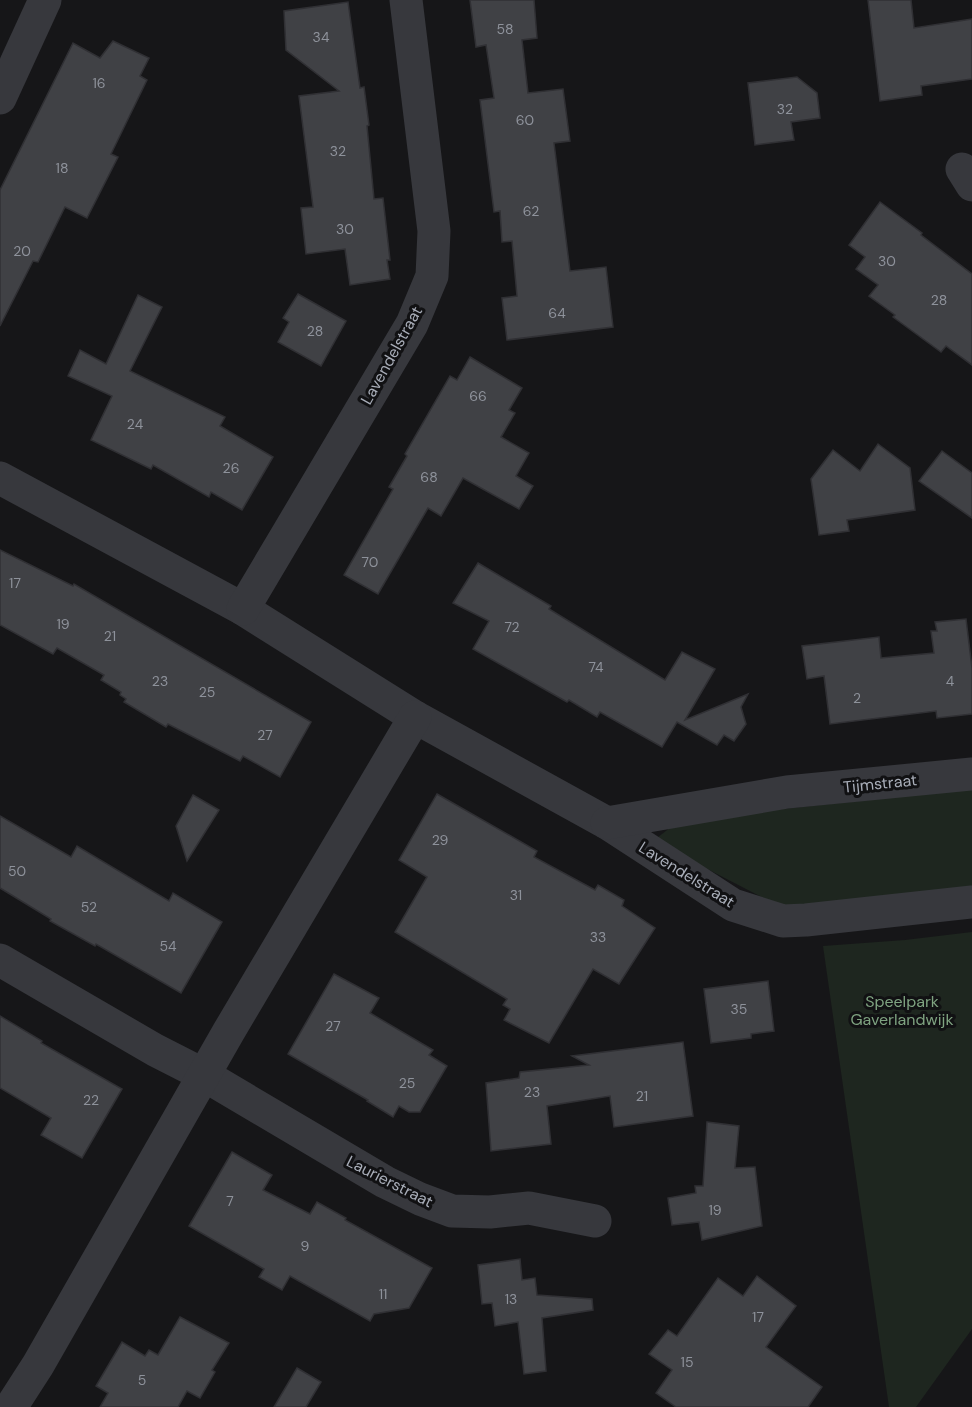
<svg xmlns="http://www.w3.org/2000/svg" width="972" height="1407" viewBox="0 0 972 1407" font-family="'DM Sans',sans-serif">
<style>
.green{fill:#1e261f}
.building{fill:#404145;stroke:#303034;stroke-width:1.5}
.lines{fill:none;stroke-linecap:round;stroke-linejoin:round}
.minor{stroke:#37383d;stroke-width:33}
.labels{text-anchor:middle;stroke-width:6;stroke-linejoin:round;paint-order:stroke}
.number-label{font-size:14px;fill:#8e929b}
.street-label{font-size:16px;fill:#a8adb8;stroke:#111113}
.park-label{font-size:16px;fill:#7fa381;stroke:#111113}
</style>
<rect width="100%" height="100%" fill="#161618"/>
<g class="green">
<polygon points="972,789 972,888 787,910 653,841 680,820"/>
<polygon points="972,932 972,1329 916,1407 889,1407 823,946 905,940"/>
</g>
<g class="building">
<polygon points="470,0 534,0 537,38 522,40 528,93 563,89 570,141 554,143 570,271 606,267 613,327 507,340 502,298 517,296 512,241 502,242 500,211 494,212 480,100 494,98 486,45 476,47"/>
<polygon points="868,0 911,0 914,28 972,19 972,79 921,86 922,95 880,101"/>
<polygon points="348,2 360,88 364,87 369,125 367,126 374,199 383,198 390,260 387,260 390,279 350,285 345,249 306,254 301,208 313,207 299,96 339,91 286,50 284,11"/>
<polygon points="113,41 149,58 140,76 147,80 111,154 118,157 87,218 65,207 38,262 33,261 0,326 0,190 73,43 100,58"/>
<polygon points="797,77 817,93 820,118 791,122 794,140 755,145 748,83"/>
<polygon points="880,202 922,233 921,235 972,274 972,365 946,346 941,352 893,317 895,315 869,296 878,285 856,269 865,257 849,245"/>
<polygon points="298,294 346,321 321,366 278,342 289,322 283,318"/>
<polygon points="138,295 162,307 130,371 225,417 220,426 273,457 242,510 211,492 209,497 153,465 151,469 91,440 112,396 68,376 80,350 106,364"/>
<polygon points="470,357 522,388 509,410 515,413 501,437 529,453 516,476 533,486 519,509 463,478 441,516 428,508 378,594 344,575 393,489 389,487 407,456 405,454 450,376 457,380"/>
<polygon points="878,444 910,468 915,510 847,520 849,531 819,535 811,479 833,450 860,471"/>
<polygon points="942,451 972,473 972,518 919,481"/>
<polygon points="0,550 73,586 74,584 311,722 280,777 243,756 240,761 168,724 166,727 124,702 126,699 120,695 121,692 101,680 104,675 57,648 53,654 0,625"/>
<polygon points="478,563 551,606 549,609 665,680 682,652 715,669 685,720 748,694 741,707 746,724 734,741 724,735 717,745 677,722 662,747 600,712 597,717 569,700 567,702 473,649 489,621 453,603"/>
<polygon points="966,619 972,668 972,714 937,718 936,711 830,724 824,676 807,679 802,646 879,637 881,658 934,653 931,631 937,631 935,622"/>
<polygon points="437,794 537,851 534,857 595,890 598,885 624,900 622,906 655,928 619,984 593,969 549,1043 504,1020 510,1009 503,1005 507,999 395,932 427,877 399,860"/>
<polygon points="193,795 219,810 187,861 176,826"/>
<polygon points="0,816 71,857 77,846 169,901 173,893 222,922 181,993 96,944 95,946 50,921 51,919 0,888"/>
<polygon points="334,974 379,998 370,1013 433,1050 429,1055 447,1066 420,1112 409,1112 399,1106 393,1117 367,1101 368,1100 288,1054"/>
<polygon points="768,981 774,1031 751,1034 751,1038 711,1043 704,989"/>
<polygon points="0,1016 42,1041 41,1043 122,1089 82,1158 41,1135 51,1118 0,1088"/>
<polygon points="683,1042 693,1116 614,1127 610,1096 547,1106 551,1144 491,1151 486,1083 519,1078 520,1072 589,1065 572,1056"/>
<polygon points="707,1122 739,1126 735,1168 755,1167 762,1226 702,1240 699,1222 672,1225 668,1198 696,1193 695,1186 703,1186"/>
<polygon points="232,1152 272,1175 263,1190 310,1214 317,1202 346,1218 345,1220 432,1268 409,1308 374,1314 370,1321 290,1276 282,1290 259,1277 264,1269 189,1226"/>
<polygon points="520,1259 522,1280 535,1278 537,1295 592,1299 593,1310 542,1318 546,1371 524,1374 518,1322 495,1326 492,1303 482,1304 478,1265"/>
<polygon points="757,1276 796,1306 766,1347 822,1387 808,1407 676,1407 656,1393 672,1370 649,1354 668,1330 677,1336 718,1278 743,1296"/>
<polygon points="180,1317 229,1343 212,1370 215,1372 200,1398 187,1391 178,1407 100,1407 108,1393 96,1386 122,1342 145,1356 149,1350 158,1355"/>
<polygon points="297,1368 321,1382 306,1407 274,1407"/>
</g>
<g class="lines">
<g class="minor">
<polyline points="0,98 45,0"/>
<polyline points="962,169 972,185"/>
<polyline points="0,478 243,609 415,717 607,823 733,905 783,921 806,920 972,902"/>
<polyline points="243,609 412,324 432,276 434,231 406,0"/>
<polyline points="607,823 787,792 972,774"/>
<polyline points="0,960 155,1050 204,1075 385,1182 420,1199 452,1211 490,1212 529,1208 595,1221"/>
<polyline points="11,1407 38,1365 229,1031 415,717"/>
</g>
</g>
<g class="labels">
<g class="number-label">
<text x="505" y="34">58</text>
<text x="321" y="42">34</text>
<text x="99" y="88">16</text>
<text x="785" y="114">32</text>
<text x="525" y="125">60</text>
<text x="338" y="156">32</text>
<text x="62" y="173">18</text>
<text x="531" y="216">62</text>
<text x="345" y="234">30</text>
<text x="22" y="256">20</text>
<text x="887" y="266">30</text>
<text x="939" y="305">28</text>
<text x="557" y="318">64</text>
<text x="315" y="336">28</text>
<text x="478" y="401">66</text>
<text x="135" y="429">24</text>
<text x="231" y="473">26</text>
<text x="429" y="482">68</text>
<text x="370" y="567">70</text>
<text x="15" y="588">17</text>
<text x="63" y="629">19</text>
<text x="512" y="632">72</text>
<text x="110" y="641">21</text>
<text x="596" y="672">74</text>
<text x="160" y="686">23</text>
<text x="950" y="686">4</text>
<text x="207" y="697">25</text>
<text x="857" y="703">2</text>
<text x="265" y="740">27</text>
<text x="440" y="845">29</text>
<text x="17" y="876">50</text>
<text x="516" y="900">31</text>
<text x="89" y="912">52</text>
<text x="598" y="942">33</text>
<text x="168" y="951">54</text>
<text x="739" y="1014">35</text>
<text x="333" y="1031">27</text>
<text x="407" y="1088">25</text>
<text x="532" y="1097">23</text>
<text x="642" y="1101">21</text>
<text x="91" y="1105">22</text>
<text x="230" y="1206">7</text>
<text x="715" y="1215">19</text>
<text x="305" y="1251">9</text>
<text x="383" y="1299">11</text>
<text x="511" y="1304">13</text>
<text x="758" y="1322">17</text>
<text x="687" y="1367">15</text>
<text x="142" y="1385">5</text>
</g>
<g class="street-label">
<text transform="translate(391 355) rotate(-61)" y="6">Lavendelstraat</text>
<text transform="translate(880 783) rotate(-6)" y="6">Tijmstraat</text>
<text transform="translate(687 874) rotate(32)" y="6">Lavendelstraat</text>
<text transform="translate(390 1181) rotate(27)" y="6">Laurierstraat</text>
</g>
<g class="park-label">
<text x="902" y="1007">Speelpark<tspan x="902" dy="18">Gaverlandwijk</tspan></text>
</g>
</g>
</svg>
